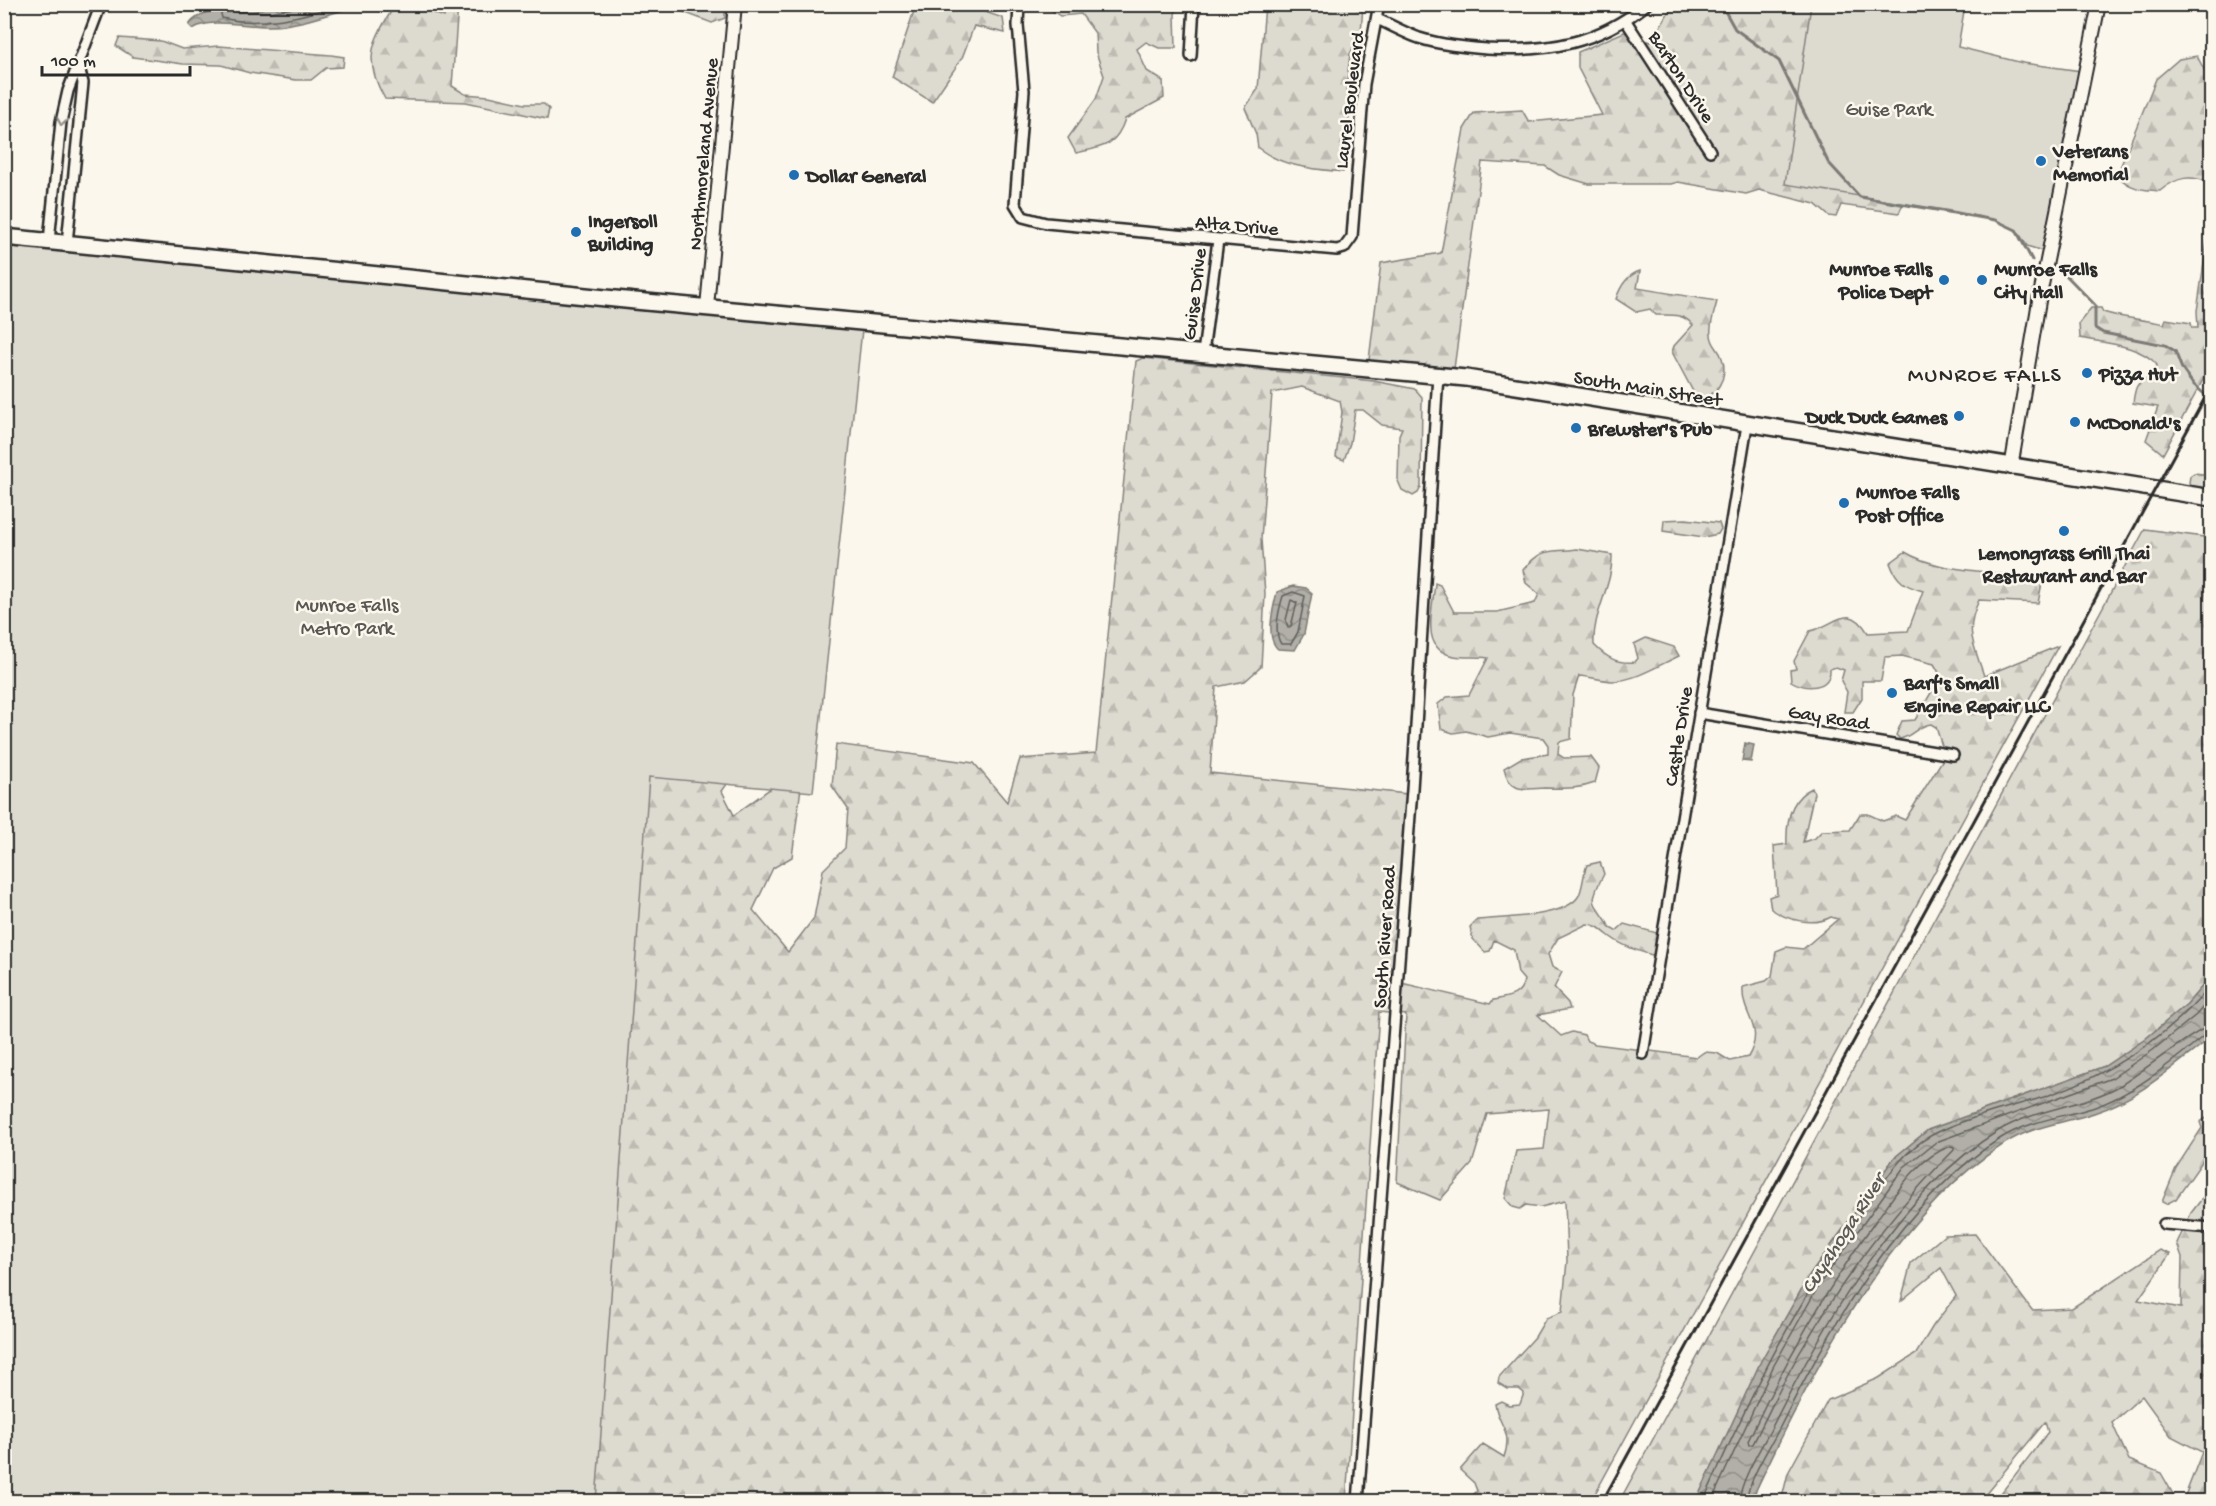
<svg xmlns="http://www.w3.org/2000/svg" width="2216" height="1506" viewBox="0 0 2216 1506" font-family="'Gochi Hand',sans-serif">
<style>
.forest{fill:url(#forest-firs);stroke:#84827e;stroke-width:1.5}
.green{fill:#dddad0;stroke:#84827e;stroke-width:1.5}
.water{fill:url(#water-waves);stroke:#7b7a75;stroke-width:1.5}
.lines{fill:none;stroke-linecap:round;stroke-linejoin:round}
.shore{stroke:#61605d;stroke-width:1.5}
.stream{stroke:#7b7a75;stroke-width:3}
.minor-casing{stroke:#2b2b2b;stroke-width:14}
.tertiary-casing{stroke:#2b2b2b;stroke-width:16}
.primary-casing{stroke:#2b2b2b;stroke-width:20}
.minor{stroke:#fbf7ec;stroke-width:9}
.tertiary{stroke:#fbf7ec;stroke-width:12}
.primary{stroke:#fbf7ec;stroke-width:15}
.rail{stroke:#2b2b2b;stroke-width:3}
.oneway{stroke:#93918c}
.poi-dot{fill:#1f6fb2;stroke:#fbf7ec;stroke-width:2}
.labels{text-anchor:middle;stroke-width:5;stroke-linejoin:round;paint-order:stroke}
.street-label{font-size:20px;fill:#2b2b2b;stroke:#fbf7ec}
.park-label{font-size:20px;fill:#585754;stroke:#fbf7ec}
.poi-label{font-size:20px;font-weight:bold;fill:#2b2b2b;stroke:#fbf7ec;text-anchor:start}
.water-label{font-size:21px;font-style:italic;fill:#5a5956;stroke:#fbf7ec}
.quarter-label{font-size:22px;letter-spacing:1.5px;fill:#2b2b2b;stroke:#fbf7ec}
</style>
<defs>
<pattern id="forest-firs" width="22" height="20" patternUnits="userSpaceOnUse" patternTransform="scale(1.5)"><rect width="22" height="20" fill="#dddad0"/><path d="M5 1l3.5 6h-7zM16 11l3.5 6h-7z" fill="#bebbb3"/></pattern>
<pattern id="water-waves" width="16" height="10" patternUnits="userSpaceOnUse" patternTransform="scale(1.5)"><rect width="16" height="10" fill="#b1afa7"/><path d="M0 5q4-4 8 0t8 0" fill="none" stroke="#908f88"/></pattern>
</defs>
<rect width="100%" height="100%" fill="#fbf7ec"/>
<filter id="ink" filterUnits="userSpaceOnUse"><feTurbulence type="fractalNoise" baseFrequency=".0167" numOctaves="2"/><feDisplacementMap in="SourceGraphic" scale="12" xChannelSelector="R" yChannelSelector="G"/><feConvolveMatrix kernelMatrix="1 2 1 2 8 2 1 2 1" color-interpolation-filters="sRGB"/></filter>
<g filter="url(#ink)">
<g class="forest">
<path d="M395,5h38v8l11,4 2,-12h12l-6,81 13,8 24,2 36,8h19l5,5 -2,10 -81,-17 -81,-3c-23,-40 -13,-57 10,-94z"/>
<polygon points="646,5 717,5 725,7 725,18 712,23 670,7 651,8"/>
<polygon points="916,5 970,5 970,7 1003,18 1005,33 974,26 962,58 932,102 892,77"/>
<path d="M1050,5h128l-3,9 1,34h-17l-13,-6 -9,7 10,22 16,10 1,17 -39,21c-9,28 -23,28 -49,34l-8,-15 28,-39 8,-23 -8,-24 -1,-19 -14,-19 -21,2 -10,-7z"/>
<path d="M1265,5h98l-2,28 -11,21 -3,28 2,39 -6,51c-31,-3 -60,-5 -85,-24l-2,-14 -11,-26 13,-19z"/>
<polygon points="1679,5 1936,5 1920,166 1899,213 1841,205 1836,217 1829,216 1815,204 1759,190 1746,194 1678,182 1671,184 1589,184 1559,175 1545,166 1482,162 1453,376 1368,368 1381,263 1441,253 1464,129 1474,113 1522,110 1529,122 1602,115 1578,68 1578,52 1624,32 1651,42 1671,8"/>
<polygon points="119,38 161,41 182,49 219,46 331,55 344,57 343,67 326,68 311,80 296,80 250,73 221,65 183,64 133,57 116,46"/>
<path d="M2197,56l14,27v100c-21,-8 -33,-7 -51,8 -17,-1 -31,-2 -43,-16l39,-96 23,-20z"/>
<path d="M2211,234v131l-48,89 -17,-14 12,-33 -25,-4c2,-16 3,-22 19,-25l5,-13c-16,-20 -53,-22 -77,-27l-1,-15 12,-15h10l2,4c22,7 39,7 61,12l2,-5 25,4 1,5h6l-1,-17 10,-69z"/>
<path d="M1640,271l-3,17 80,13c-2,10 -8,24 -6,34 1,11 8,13 11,23 7,19 -6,42 -26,39l-24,-45 2,-6 19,-21c-10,-12 -22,-10 -37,-10l-6,-6 -14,3 -20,-13c4,-12 11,-24 24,-28z"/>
<path d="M1143,358l231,23 41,8 7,8 -1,90 -3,6 -5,3 -11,-6 -4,-9 1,-46 3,-7 -20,-3 -19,-15h-8l-5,33 -6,17 -8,-3 6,-45 -2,-11 -38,-14 -30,6 -11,146 4,55 -4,73 -16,14 -29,6 -6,86 197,21 -14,187 97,23 3,-4c14,-3 28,-3 31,-20l-6,-7 -4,-23 -20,-10 -4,11 -5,1 -12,-13 -3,-12 7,-7c23,-3 87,-2 101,-23 5,-8 5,-23 9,-32l13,-3 4,12c-20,36 -5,27 6,54l6,3 8,-7 33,9 2,7 -3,12 -4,3c-15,-4 -32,-10 -44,-20 -8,-6 -10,-10 -21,-11l-29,14 -10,16 4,13 10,5 -8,16 14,15 2,6 -32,6 23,21 11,-4 12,3 3,6 8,3 102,13 7,-5 13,1 13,8 18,-4c18,-31 -7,-40 -5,-70l23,-6 6,-5 4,-25 10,-4 17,2 35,-30 -7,-2c-18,10 -44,3 -60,-8l-2,-12 8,-3 -3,-48 13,-2c-1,-22 3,-46 25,-56l2,5 -11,49 12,-4 7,-7 28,-1 10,-16h8l15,7 13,-5 9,4 40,-64 -9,-29 -5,-3c-13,1 -19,13 -31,15l-4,-4 6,-14 13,-1 26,-44 -7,-12 -32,-8 -17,1 -4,24h-19v17l-9,14h-9l3,-20 -6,-11 3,-11 -8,-3 -6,2c1,21 -26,21 -39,12l-1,-11 6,-1 -2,-8 16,-30c24,-4 38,-31 58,2l40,-2 15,-40c-18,-5 -26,-9 -33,-28l15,-11c38,23 95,16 137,31l-4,20 -59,-3c-15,32 -5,44 5,76l74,-30 -467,855h-124l10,-10 -3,-8 -14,-13 23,-26 21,13c9,-26 -5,-30 -9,-53l6,-3 8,4 11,-1 4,-11 -5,-4h-11l-10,-6 1,-6 36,-40 11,-19 16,-6 5,-51 -2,-60 -24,6 -15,-2 -6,4 -7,-2 -8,-9 11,-47 28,-2 5,-40 -62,5 -15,50 -32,36 -43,-18 9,-167 -27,-3 -33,489 -1341,1 575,-721 179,-41 -37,51 12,24 70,-51 -12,93 -19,11 -20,42 35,42 26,-34 9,-48 22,-22 3,-39 -16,-23 4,-42 138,19 33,39 13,-43 76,-6 40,-392z"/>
<polygon points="2194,473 2211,475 2211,491 2192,486 2189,483 2190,476"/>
<polygon points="1686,519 1719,523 1721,529 1718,534 1704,537 1663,531 1664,520"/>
<polygon points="2145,529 2211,538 2211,976 2187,1004 2144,1040 2105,1066 1928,1130 1894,1158 1808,1278 1761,1361 1696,1501 1619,1502"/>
<path d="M1577,549l35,6c1,31 -20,58 -18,90 13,13 23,19 41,17l3,-4 -4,-14 12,-6 28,9 5,9c-20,9 -44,25 -67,25 -11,-1 -22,-4 -33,-5l-6,19 -2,44 -12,3 -1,12 6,4 27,-1 8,11 -4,15c-19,7 -31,5 -51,5 -19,1 -34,6 -40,-20l17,-10 27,-4v-9l-5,-7 -33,-5 -22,4 -22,-6 -13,2 -12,-4 -3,-25 9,-7 22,-2 19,-37c-11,-2 -23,0 -34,-2 -35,-6 -21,-47 -19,-73l5,2 14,27h43l38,-9 4,-9 -13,-11 -3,-13c20,-24 26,-17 54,-21z"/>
<polygon points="2211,1115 2211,1149 2176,1199 2166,1204 2162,1202 2176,1168 2202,1128 2200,1122"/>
<polygon points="2211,1187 2211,1496 2185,1496 2202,1452 2171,1436 2142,1396 2112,1423 2129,1460 2161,1473 2177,1501 1995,1501 2048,1432 2045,1422 1980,1501 1781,1502 1788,1473 1828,1400 1879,1378 1916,1354 1933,1326 1956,1296 1941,1268 1901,1301 1911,1263 1945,1235 1975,1234 2032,1310 2072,1308 2160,1250 2170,1254 2138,1300 2181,1308 2182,1257 2177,1243 2191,1213"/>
</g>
<g class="green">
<polygon points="1811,5 1965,5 1958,47 2023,63 2081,71 2049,253 2027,246 2017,230 1995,220 1957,212 1785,184"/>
<polygon points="4,237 863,320 813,792 649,777 596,1501 5,1501"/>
</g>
<g class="water">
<path d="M223,4h138v1c-31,8 -59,20 -91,21 -21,1 -61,-9 -77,3l-4,-4c7,-11 23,-13 34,-21z"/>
<path d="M1293,586l13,2 6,5 -8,41 -9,16 -17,-1c-13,-11 -5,-41 -1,-57z"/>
<polygon points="1745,743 1754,745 1751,762 1742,761"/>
<path d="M2211,976v61l-3,3c-35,27 -72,60 -114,73 -30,10 -63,13 -90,31 -114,71 -198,238 -253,357h-55l65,-140 47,-83 86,-120 34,-28 177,-64 39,-26 43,-36z"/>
</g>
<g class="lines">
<g class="shore">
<path d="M225,4l-4,10 1,4c35,9 84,-1 116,-14"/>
<polyline points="233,4 235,12 270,12 316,4"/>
<path d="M1293,592l12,4 -7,36 -7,12h-10c-8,-12 -2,-35 2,-48z"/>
<polygon points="1291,600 1297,603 1291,626 1288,628 1286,620"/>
<path d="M1951,1146l3,1v3c-61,61 -112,129 -155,204 -17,29 -31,60 -46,90l-4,1 -1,-4c36,-78 78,-152 129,-222 21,-28 40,-61 74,-73z"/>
<path d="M1703,1502c47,-106 93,-201 162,-294 19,-26 37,-57 67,-73 32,-17 76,-27 112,-38 67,-23 121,-58 168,-112"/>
<polyline points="1711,1502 1773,1367 1819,1285 1904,1167 1936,1142 2112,1078 2153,1050 2196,1015 2212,997"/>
<path d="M1739,1502c1,-20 21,-53 31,-71 51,-102 128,-239 228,-300 38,-23 85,-24 123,-46 17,-10 79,-59 91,-59"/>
<path d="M1746,1502c2,-21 22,-52 32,-71 51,-102 124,-231 223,-293 28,-17 60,-21 91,-30 41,-13 81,-47 114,-74l6,-1"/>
</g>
<g class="stream">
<polyline points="1721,4 1735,29 1779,61 1828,162 1860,197 1995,220 2016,230 2032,260"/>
<polyline points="2061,270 2095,305 2095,328 2103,333 2165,345 2175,351 2182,369 2193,384 2212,401"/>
</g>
<defs>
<g id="minor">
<polyline points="1019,4 1018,25 1024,91 1015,204 1023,217 1046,223 1337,250 1344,248 1352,237 1364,84 1379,4"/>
<path d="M1377,19c14,6 28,14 42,19 22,7 45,9 68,11 62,3 110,-5 160,-45"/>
<polyline points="1626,21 1710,151"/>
<polyline points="1191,56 1194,4"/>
<polyline points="49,241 61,122 68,91 101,4"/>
<polyline points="67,243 83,83 79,67"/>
<polyline points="1203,353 1218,240"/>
<polyline points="1699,713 1953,755"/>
<polyline points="1643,1054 1747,425"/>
<polyline points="2164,1224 2212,1228"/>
<polyline points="1358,1502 1412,789 1438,375"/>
</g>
<g id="tertiary">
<polyline points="707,307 735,4"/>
<polyline points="2011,468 2040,295 2099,4"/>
</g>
<polyline id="primary" points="4,237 635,301 1466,378 2212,498"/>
</defs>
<use href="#minor" class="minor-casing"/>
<use href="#tertiary" class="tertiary-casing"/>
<use href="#primary" class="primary-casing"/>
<use href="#minor" class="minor"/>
<use href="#tertiary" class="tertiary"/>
<use href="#primary" class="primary"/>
<polyline class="rail" points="1602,1502 2212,385"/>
</g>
<defs><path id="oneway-chevron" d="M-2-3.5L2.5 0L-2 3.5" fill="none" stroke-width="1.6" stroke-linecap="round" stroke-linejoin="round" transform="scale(1.5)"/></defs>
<use class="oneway" href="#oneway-chevron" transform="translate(62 122) rotate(99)"/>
</g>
<g class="poi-dot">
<circle cx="2041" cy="161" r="6"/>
<circle cx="794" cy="175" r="6"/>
<circle cx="576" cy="232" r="6"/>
<circle cx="1944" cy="280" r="6"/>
<circle cx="1982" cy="280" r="6"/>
<circle cx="2087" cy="373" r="6"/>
<circle cx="1959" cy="416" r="6"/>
<circle cx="2075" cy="422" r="6"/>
<circle cx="1576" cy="428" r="6"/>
<circle cx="1844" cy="503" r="6"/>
<circle cx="2064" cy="531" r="6"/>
<circle cx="1892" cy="693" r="6"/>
</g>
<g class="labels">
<g class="street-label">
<text transform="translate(1683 76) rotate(57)" y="7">Barton Drive</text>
<text transform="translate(1348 100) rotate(-83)" y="7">Laurel Boulevard</text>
<text transform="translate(702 154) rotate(-85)" y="7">Northmoreland Avenue</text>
<text transform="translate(1237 224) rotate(5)" y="7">Alta Drive</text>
<text transform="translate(1193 294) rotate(-83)" y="7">Guise Drive</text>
<text transform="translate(1648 387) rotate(9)" y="7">South Main Street</text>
<text transform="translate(1829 716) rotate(9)" y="7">Gay Road</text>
<text transform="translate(1677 736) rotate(-81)" y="7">Castle Drive</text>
<text transform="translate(1383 937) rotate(-86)" y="7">South River Road</text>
</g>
<g class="park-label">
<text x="1889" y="115">Guise Park</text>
<text x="347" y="611">Munroe Falls<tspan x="347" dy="23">Metro Park</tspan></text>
</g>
<g class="poi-label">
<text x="2053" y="157">Veterans<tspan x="2053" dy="23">Memorial</tspan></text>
<text x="806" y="182">Dollar General</text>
<text x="588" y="227">Ingersoll<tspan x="588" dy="23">Building</tspan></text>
<text x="1932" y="275" text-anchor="end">Munroe Falls<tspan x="1932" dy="23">Police Dept</tspan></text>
<text x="1994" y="275">Munroe Falls<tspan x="1994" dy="23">City Hall</tspan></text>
<text x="2099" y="380">Pizza Hut</text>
<text x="1947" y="423" text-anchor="end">Duck Duck Games</text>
<text x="2087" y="429">McDonald's</text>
<text x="1588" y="435">Brewster's Pub</text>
<text x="1856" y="498">Munroe Falls<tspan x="1856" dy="23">Post Office</tspan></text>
<text x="2064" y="559" text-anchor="middle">Lemongrass Grill Thai<tspan x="2064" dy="23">Restaurant and Bar</tspan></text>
<text x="1904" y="689">Barf's Small<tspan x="1904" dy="23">Engine Repair LLC</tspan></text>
</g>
<g class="water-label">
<text transform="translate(1842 1233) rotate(-57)" y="7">Cuyahoga River</text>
</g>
<g class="quarter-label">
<text x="1985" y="381">MUNROE FALLS</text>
</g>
</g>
<rect width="2216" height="1506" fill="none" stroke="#fbf7ec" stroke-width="24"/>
<rect x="12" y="12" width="2192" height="1482" fill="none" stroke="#2b2b2b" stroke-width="2" filter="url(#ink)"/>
<path d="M42 66v9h148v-9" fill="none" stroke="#2b2b2b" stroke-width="3"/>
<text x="51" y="66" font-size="18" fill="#2b2b2b" stroke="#fbf7ec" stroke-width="4.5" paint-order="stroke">100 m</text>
</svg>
